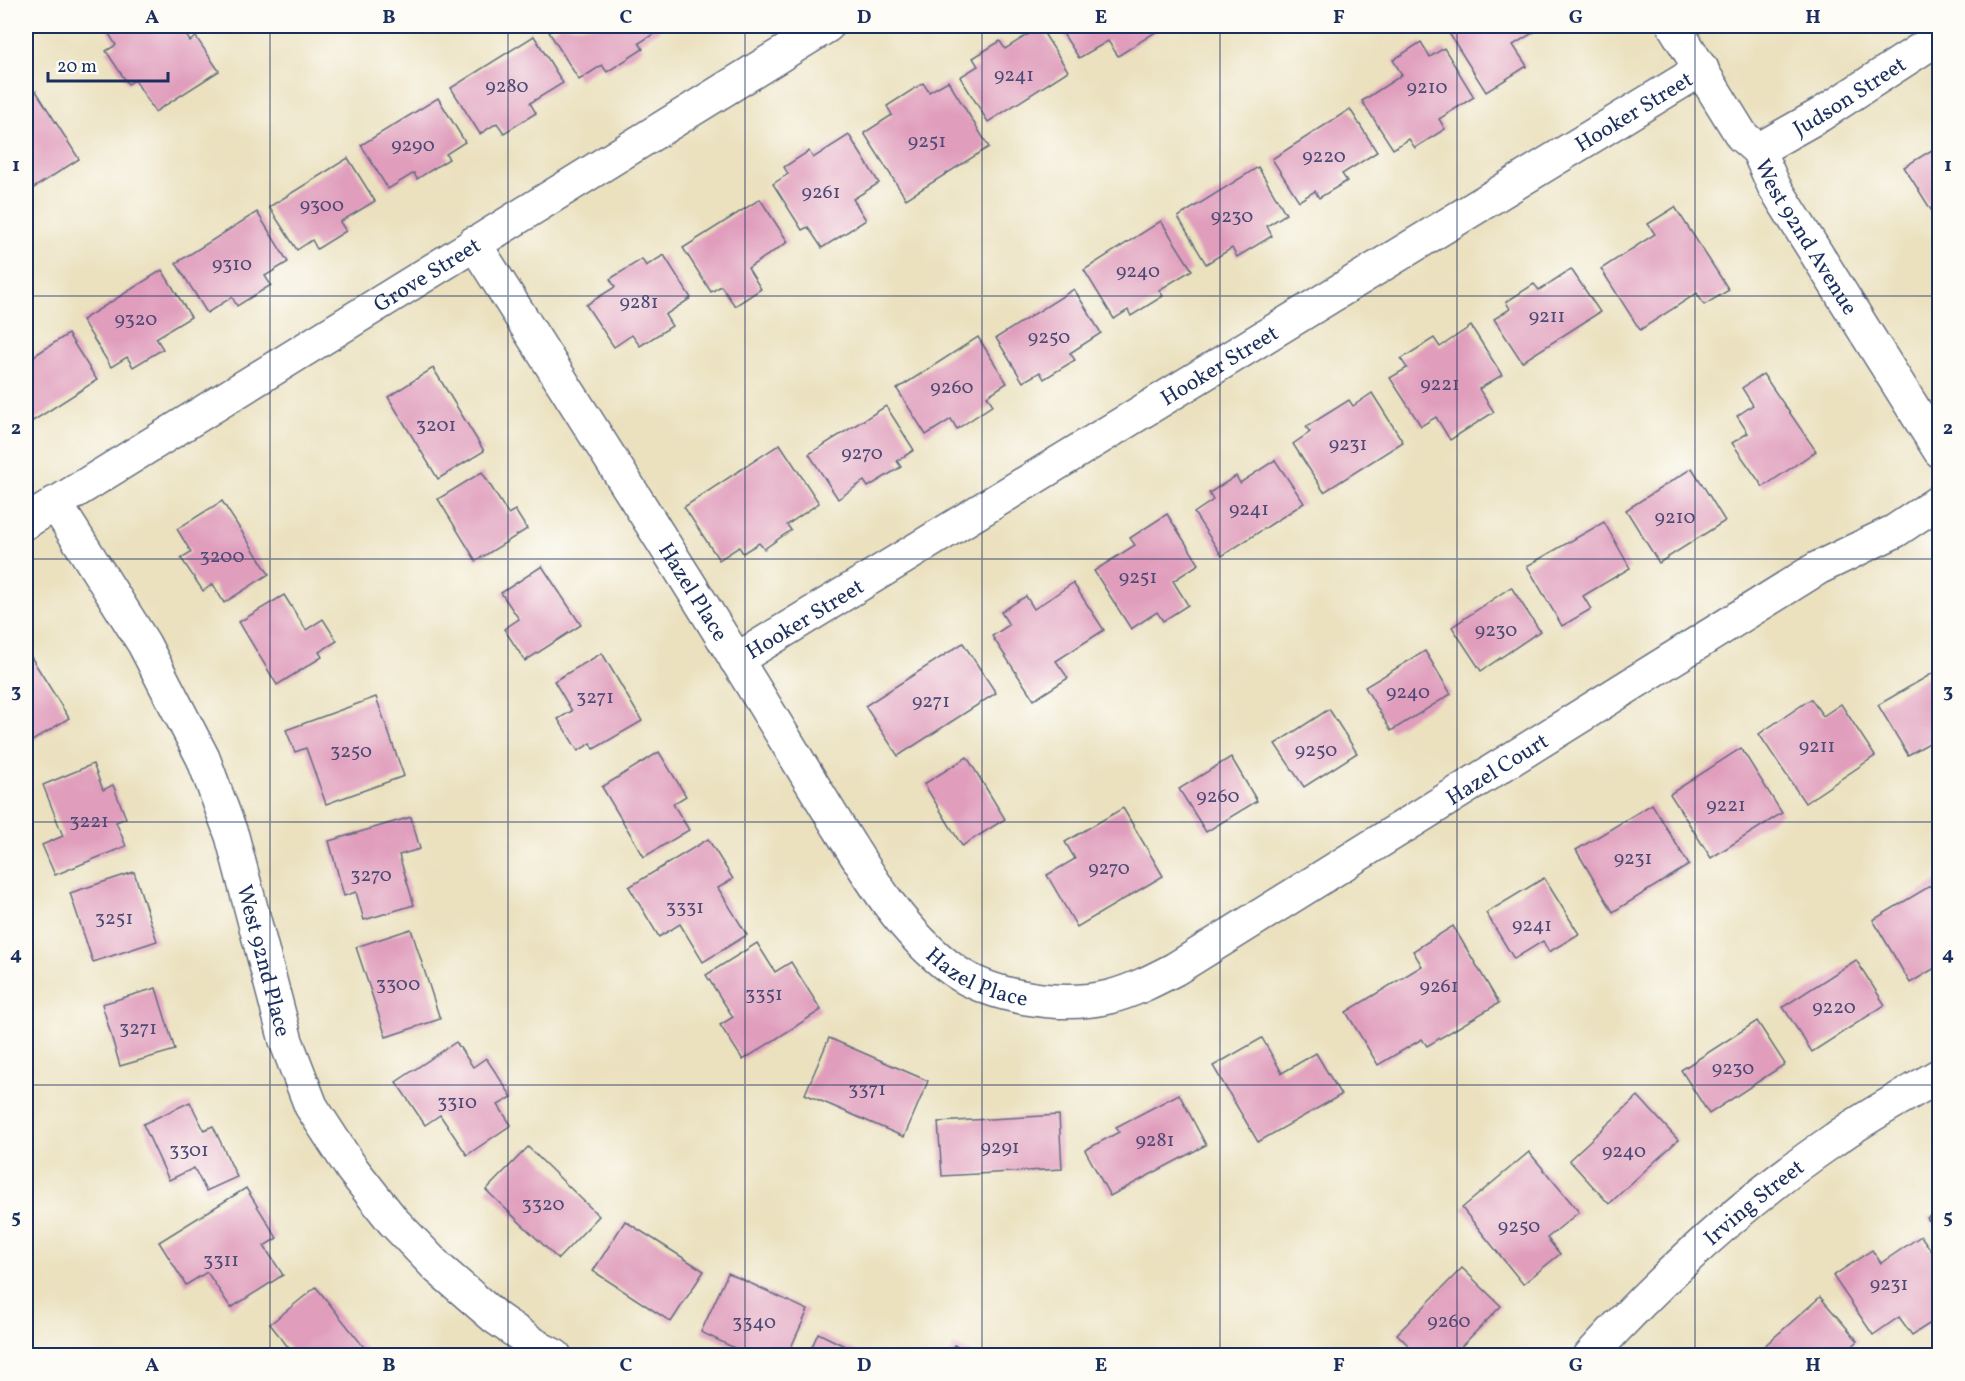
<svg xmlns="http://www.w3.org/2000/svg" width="1965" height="1381" viewBox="0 0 1965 1381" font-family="Vollkorn,serif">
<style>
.building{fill:#e09dbc}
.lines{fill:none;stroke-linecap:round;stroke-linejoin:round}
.minor-casing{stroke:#646d80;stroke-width:36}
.major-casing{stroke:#646d80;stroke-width:36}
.minor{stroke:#fff;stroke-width:33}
.major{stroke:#fff;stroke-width:33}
.grid{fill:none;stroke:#1b2f5e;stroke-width:1.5;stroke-opacity:0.55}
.labels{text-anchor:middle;stroke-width:4.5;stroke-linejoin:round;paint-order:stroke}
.number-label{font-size:20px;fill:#4c4a76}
.street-label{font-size:22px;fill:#1b2f5e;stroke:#fdfcf7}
.neatline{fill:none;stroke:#1b2f5e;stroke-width:2}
.grid-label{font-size:20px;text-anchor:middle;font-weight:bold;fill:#1b2f5e}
</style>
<rect width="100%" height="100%" fill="#fdfcf7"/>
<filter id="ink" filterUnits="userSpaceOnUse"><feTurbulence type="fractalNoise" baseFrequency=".0167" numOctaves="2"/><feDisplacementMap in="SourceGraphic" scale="12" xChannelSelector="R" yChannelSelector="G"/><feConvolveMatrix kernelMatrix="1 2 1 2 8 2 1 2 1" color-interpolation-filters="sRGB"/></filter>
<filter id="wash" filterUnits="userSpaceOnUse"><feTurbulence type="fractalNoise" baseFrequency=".008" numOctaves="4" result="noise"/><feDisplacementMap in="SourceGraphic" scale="24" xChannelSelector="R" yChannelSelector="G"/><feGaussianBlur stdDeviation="1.35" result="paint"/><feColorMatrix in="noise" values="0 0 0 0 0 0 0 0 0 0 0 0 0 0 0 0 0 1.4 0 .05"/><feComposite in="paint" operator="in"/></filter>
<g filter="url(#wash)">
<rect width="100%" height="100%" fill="#ebe1bf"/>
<g id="blocks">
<g class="building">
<polygon points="104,26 180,26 190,41 196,37 219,71 155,112 135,80 128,84 106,51 116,45"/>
<polygon points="560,26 657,26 660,30 639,43 643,49 607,72 602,65 579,80 549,32"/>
<polygon points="1058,26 1165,26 1118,56 1108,41 1079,58"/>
<polygon points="1455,26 1544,26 1513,45 1527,66 1486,92 1447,30"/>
<polygon points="1040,27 1068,71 988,122 960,77 978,66 973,58 1000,41 1005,49"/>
<polygon points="534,36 563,83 530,103 536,113 504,133 497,123 480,134 451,88"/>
<polygon points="1421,42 1430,57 1444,48 1474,97 1439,119 1445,129 1415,148 1409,139 1393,149 1362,101 1402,75 1393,60"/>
<polygon points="948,81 989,147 906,199 864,133 892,115 887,106 923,83 929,92"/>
<polygon points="36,91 79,159 26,193 26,92 28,96"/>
<polygon points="438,98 465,142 446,154 449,159 417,179 414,173 388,189 361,145"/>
<polygon points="1350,109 1377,152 1342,174 1347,181 1319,198 1315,191 1299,201 1272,159"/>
<polygon points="849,135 879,183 853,199 866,220 822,248 808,227 802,230 773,184 788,174 784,167 809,151 813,158"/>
<polygon points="1940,145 1940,209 1933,213 1904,167"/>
<polygon points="348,158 375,201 340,222 346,231 317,249 312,240 297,250 269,207"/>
<polygon points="1258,167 1286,214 1267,226 1272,236 1237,257 1232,248 1206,264 1178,217"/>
<polygon points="760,199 788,242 748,268 761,289 735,306 721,286 711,292 683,248"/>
<polygon points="1675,207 1729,290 1704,305 1697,293 1640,330 1601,269 1655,234 1648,224"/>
<polygon points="257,212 288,262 265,276 271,285 237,306 232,297 207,313 176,263"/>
<polygon points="1161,221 1192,270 1159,290 1163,296 1131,316 1128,310 1114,319 1084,270"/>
<polygon points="664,255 691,298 665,315 672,326 640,346 632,335 614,347 586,305 615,287 610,279 642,259 646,266"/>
<polygon points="1571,269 1600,312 1522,362 1494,319 1510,309 1506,302 1534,284 1539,290"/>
<polygon points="162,270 191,317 156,338 163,349 133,367 127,357 111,367 82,320"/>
<polygon points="1074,289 1101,333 1070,353 1075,360 1044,379 1040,372 1023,382 996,338"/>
<polygon points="1471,326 1502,375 1479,389 1494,412 1450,440 1436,417 1421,426 1390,378 1407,368 1401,359 1434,338 1440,347"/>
<polygon points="68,334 97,380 33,421 26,409 26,361"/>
<polygon points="978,337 1007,383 987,396 993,405 957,429 951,419 926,435 897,389"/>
<polygon points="433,368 484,451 438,479 388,397"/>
<polygon points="1763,374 1816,451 1763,487 1732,443 1748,433 1737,416 1753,405 1742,388"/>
<polygon points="1372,393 1403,442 1324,492 1293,444 1310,432 1306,427 1349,400 1353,406"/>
<polygon points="886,406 914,450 897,461 901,467 868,487 864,481 838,499 809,454"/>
<polygon points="780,444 819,503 787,525 791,530 764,549 759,543 743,553 739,547 719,560 684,507"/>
<polygon points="1275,460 1304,503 1222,556 1194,513 1213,500 1209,493 1236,476 1240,483"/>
<polygon points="1692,468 1725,521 1659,563 1626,510"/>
<polygon points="482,472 508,514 515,510 527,529 476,561 438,499"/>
<polygon points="222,501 269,574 224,603 213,584 203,591 181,558 191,552 177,529"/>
<polygon points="1167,514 1199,564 1173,581 1188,605 1163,621 1157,612 1131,629 1094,571 1135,545 1130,538"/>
<polygon points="1604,522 1630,568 1583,596 1591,609 1562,626 1527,566"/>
<polygon points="542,566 581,625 525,661 504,629 519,619 501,593"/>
<polygon points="1073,583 1104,630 1056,661 1068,678 1034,700 992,636 1009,625 1001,612 1026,596 1034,609"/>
<polygon points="1511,587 1540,631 1481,671 1452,627"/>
<polygon points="284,595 306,630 323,619 337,641 319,652 322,657 277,685 239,622"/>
<polygon points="963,643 996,693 898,756 865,706"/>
<polygon points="26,649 69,718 26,745"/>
<polygon points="1425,651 1451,694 1391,731 1365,687"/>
<polygon points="602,653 642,721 594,749 591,743 578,751 558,719 572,711 554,681"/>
<polygon points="1940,669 1940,737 1908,755 1878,705"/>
<polygon points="376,697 404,776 326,804 306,748 295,752 286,730"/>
<polygon points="1811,699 1823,716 1841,704 1875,756 1805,803 1759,734"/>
<polygon points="1329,709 1357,753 1304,787 1275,744"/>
<polygon points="1741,748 1782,813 1711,858 1670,794"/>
<polygon points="659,752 686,796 673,804 689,830 644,857 602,787"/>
<polygon points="967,757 1005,819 962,846 924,784"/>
<polygon points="1231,757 1257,801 1206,832 1179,789"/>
<polygon points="93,764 103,790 113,785 126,818 116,822 126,846 55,875 42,845 63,836 43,785"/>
<polygon points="1652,804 1689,865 1613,912 1576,850"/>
<polygon points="1123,808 1163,876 1077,927 1047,875 1075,859 1065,842"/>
<polygon points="411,817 420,849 399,855 414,905 364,920 356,892 344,896 329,841"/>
<polygon points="708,839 733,879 718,888 747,935 703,962 680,924 659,937 629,887"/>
<polygon points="134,872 157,941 93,962 70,893"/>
<polygon points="1544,878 1579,934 1549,952 1543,941 1514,959 1486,913"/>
<polygon points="1940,880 1940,965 1910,983 1873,920"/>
<polygon points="1453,926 1499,1003 1427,1046 1422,1039 1378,1065 1346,1012 1422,966 1413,951"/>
<polygon points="411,929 440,1019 386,1037 356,947"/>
<polygon points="757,943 775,972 791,962 821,1010 743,1060 720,1025 733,1017 706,975"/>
<polygon points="1856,960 1885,1005 1812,1052 1783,1007"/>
<polygon points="156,988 175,1050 120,1066 102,1004"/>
<polygon points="1757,1021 1785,1064 1709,1114 1681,1070"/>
<polygon points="829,1038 928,1081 904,1137 805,1094"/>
<polygon points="1262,1038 1282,1073 1316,1053 1341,1095 1258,1142 1213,1066"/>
<polygon points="456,1042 473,1067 486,1058 512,1097 498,1105 511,1125 467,1155 440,1115 425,1125 396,1082"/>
<polygon points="1179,1094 1206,1145 1110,1196 1085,1150 1119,1132 1116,1127"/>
<polygon points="1638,1096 1678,1140 1609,1204 1569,1160"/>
<polygon points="190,1102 204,1130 213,1126 237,1177 206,1191 194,1168 169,1180 143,1124"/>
<polygon points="1059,1115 1062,1169 942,1176 938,1122"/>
<polygon points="528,1147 599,1216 558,1259 486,1190"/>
<polygon points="1529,1152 1579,1212 1547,1238 1560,1254 1523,1284 1462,1208"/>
<polygon points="246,1188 277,1238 264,1246 283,1275 231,1308 207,1272 186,1285 159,1242"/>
<polygon points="1940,1210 1940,1237 1927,1218"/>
<polygon points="625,1221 704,1271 671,1322 593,1271"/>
<polygon points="1921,1236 1940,1263 1940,1290 1935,1293 1940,1299 1940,1317 1912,1335 1899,1317 1873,1335 1833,1276 1872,1250 1881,1263"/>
<polygon points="1462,1268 1501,1306 1452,1356 1419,1356 1397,1334"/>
<polygon points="728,1273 808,1310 787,1356 751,1356 701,1332"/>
<polygon points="316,1287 371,1356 295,1356 270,1324"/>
<polygon points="1820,1297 1858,1341 1842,1356 1753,1356"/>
<polygon points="818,1333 865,1356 808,1356"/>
<polygon points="954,1345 977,1356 949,1356"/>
</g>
</g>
</g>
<g filter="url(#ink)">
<use href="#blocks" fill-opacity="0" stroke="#646d80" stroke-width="1.5"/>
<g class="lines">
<defs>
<g id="minor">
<path id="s1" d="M1758,150l62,-35 120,-78"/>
<path id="s2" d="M474,243c93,147 187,294 278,442 27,45 54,89 81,133 34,55 68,114 120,152 39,28 109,38 156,27 24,-6 45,-17 66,-28l643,-401 77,-37 45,-30"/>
<path id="s3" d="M55,503l89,141 59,114 29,78 54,205 25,65 41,63 41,52 45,47 58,50 45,31 14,7"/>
<path id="s4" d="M26,522l801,-496"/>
<path id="s5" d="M736,660l966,-591"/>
<path id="s6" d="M1590,1356c72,-79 157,-157 245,-217 33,-24 70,-43 105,-64"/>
</g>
<g id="major">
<path id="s7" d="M1674,26l68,110 16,14 16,36 166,265"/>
</g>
</defs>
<use href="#minor" class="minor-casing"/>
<use href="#major" class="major-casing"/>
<use href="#minor" class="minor"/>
<use href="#major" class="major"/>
</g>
</g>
<path class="grid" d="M270,26v1330M508,26v1330M745,26v1330M982,26v1330M1220,26v1330M1457,26v1330M1695,26v1330M26,296h1914M26,559h1914M26,822h1914M26,1085h1914"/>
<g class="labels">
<g class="number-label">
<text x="1014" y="81">9241</text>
<text x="507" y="92">9280</text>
<text x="1427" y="93">9210</text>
<text x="927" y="147">9251</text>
<text x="413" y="151">9290</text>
<text x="1324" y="162">9220</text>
<text x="821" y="198">9261</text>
<text x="322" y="211">9300</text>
<text x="1232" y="222">9230</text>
<text x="232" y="270">9310</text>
<text x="1138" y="277">9240</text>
<text x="639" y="308">9281</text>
<text x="1547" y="322">9211</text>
<text x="136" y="325">9320</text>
<text x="1049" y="343">9250</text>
<text x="1440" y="390">9221</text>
<text x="952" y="393">9260</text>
<text x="436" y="431">3201</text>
<text x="1348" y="450">9231</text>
<text x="862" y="459">9270</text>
<text x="1249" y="515">9241</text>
<text x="1675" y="523">9210</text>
<text x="222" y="562">3200</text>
<text x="1138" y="583">9251</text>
<text x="1496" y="636">9230</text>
<text x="1408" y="698">9240</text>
<text x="595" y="703">3271</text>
<text x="931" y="707">9271</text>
<text x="1817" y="752">9211</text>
<text x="1316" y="756">9250</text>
<text x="351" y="757">3250</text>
<text x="1218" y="802">9260</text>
<text x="1726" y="811">9221</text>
<text x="89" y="827">3221</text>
<text x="1633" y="864">9231</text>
<text x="1109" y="874">9270</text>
<text x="371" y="881">3270</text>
<text x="685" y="913">3331</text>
<text x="114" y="924">3251</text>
<text x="1532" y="931">9241</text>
<text x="398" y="990">3300</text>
<text x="1439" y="992">9261</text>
<text x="764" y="1000">3351</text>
<text x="1834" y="1013">9220</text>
<text x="138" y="1034">3271</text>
<text x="1733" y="1074">9230</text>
<text x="867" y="1095">3371</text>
<text x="457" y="1108">3310</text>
<text x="1155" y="1146">9281</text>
<text x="1000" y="1153">9291</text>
<text x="189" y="1156">3301</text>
<text x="1624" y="1157">9240</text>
<text x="543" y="1210">3320</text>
<text x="1519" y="1232">9250</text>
<text x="221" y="1266">3311</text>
<text x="1889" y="1290">9231</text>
<text x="1449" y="1327">9260</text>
<text x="754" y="1328">3340</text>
</g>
<g class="street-label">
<text dy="8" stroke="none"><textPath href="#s1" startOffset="106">Judson Street</textPath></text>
<text dy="8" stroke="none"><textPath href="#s5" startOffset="1052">Hooker Street</textPath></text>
<text dy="8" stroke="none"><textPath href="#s7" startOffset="250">West 92nd Avenue</textPath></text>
<text dy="8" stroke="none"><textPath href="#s4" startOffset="471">Grove Street</textPath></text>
<text dy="8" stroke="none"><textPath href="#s5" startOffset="566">Hooker Street</textPath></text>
<text dy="8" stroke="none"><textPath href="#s2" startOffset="412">Hazel Place</textPath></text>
<text dy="8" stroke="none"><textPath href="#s5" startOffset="80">Hooker Street</textPath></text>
<text dy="8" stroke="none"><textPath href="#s2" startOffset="1486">Hazel Court</textPath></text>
<text dy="8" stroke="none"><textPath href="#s3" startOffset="507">West 92nd Place</textPath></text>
<text dy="8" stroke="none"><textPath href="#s2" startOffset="898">Hazel Place</textPath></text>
<text dy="8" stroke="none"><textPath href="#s6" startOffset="225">Irving Street</textPath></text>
</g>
</g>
<rect width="1965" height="1381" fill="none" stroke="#fdfcf7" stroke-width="66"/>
<path d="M48 72v9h120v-9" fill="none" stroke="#1b2f5e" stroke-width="3"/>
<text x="57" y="72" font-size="18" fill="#1b2f5e" stroke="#fdfcf7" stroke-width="4.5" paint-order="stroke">20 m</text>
<rect x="33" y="33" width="1899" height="1315" class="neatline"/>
<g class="grid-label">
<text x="152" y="23">A</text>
<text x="389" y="23">B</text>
<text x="626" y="23">C</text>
<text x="864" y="23">D</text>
<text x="1101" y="23">E</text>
<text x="1339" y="23">F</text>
<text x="1576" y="23">G</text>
<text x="1813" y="23">H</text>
<text x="16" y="171">1</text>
<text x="1948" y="171">1</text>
<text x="16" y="434">2</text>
<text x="1948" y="434">2</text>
<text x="16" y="697">3</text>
<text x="1948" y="697">3</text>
<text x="16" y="960">4</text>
<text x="1948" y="960">4</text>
<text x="16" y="1223">5</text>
<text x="1948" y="1223">5</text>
<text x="152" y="1371">A</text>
<text x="389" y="1371">B</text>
<text x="626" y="1371">C</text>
<text x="864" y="1371">D</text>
<text x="1101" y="1371">E</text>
<text x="1339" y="1371">F</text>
<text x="1576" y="1371">G</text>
<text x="1813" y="1371">H</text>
</g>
</svg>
